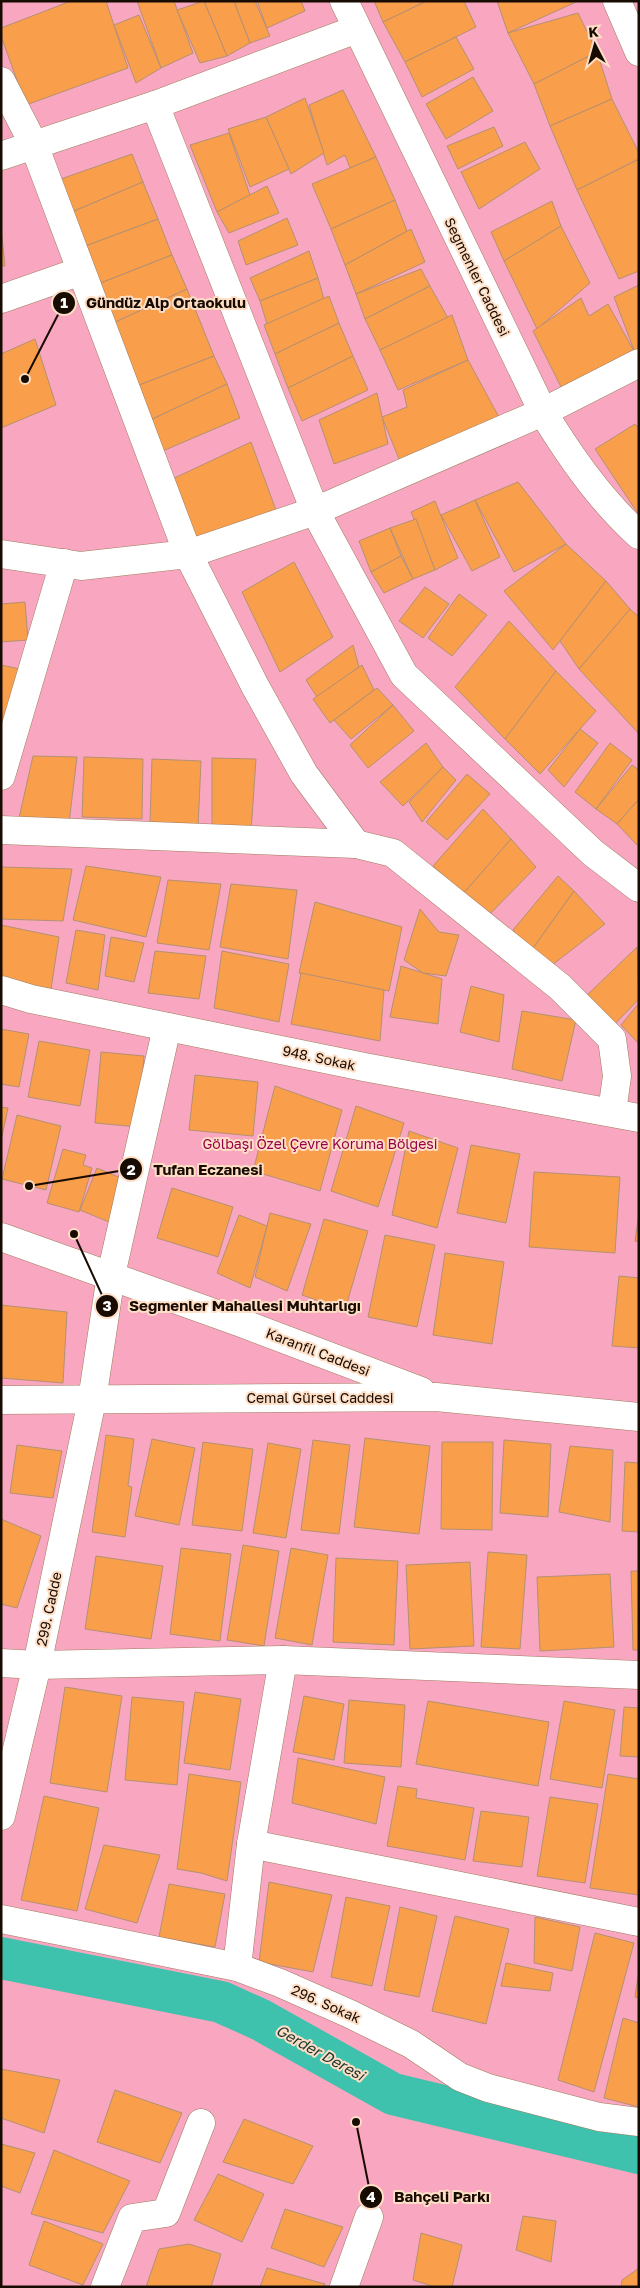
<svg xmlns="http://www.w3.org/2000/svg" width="640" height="2288" viewBox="0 0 640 2288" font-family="'Golos Text',sans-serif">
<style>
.green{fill:#f9a7c0}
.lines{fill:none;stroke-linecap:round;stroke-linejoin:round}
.river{stroke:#3fc2ad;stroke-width:42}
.building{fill:#f99e4b;stroke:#b59072}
.minor-casing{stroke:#a07b5e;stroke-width:29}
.minor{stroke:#fff;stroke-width:28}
.labels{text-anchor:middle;stroke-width:4;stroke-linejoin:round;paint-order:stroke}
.street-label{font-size:14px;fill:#180b02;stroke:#fedec5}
.park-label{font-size:14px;fill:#96034d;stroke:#fedec5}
.water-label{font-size:15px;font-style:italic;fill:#1b3631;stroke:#fedec5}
.leader{fill:none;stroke:#180b02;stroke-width:2}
.callout-dot{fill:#180b02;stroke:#fedec5;stroke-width:2}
.mark-label{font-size:15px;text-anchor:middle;font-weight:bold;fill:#fff}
.callout-label{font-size:15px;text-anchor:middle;font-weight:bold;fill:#180b02;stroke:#fedec5;stroke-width:4;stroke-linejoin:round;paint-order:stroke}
</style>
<rect width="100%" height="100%" fill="#f7cfb0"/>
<rect class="green" x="1" y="1" width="638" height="2286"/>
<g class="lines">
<polyline class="river" points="1,1958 221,2002 261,2020 393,2094 639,2153"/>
</g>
<g class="building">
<polygon points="71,1 106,1 128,68 26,105 1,36 1,28"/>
<polygon points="137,1 174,1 193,53 161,68"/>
<polygon points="204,1 227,56 200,63 177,10"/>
<polygon points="204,1 234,1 250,43 227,56"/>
<polygon points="234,1 255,1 270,36 250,43"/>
<polygon points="257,1 301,1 305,11 267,28"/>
<polygon points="374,1 427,1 383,22"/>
<polygon points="427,1 464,1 476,27 405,62 383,22"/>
<polygon points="497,1 576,1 576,2 508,33"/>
<polygon points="578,13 597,52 534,84 508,33"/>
<polygon points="139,15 161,68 136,83 114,25"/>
<polygon points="456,37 474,69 422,97 405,62"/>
<polygon points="597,52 612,99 550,126 534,84"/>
<polygon points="473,77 493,111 446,139 426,104"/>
<polygon points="343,90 376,157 350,168 345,155 327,165 309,105"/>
<polygon points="305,98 324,153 291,174 266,117"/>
<polygon points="612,99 639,153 639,159 577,190 550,126"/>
<polygon points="266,117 289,169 250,187 228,129"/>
<polygon points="494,127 503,146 458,169 447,146"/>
<polygon points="229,133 250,195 217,212 190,145"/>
<polygon points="525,142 540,169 479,209 461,172"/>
<polygon points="132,154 143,182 67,214 58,180"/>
<polygon points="376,157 395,200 331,229 312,184"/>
<polygon points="639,159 639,271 619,279 577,190"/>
<polygon points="143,182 158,219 80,248 67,214"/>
<polygon points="267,186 279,213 229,233 217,212"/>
<polygon points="395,200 407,231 345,265 331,229"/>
<polygon points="552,201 561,226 504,261 491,232"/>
<polygon points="287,218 298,245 246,265 238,241"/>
<polygon points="158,219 172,255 93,286 80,248"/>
<polygon points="561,226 590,283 537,329 504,261"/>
<polygon points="1,228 5,266 1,266"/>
<polygon points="411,229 425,262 356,294 345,265"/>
<polygon points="309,251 318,278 260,301 250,278"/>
<polygon points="172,255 187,289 109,325 93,286"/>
<polygon points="421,269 430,286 365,319 356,294"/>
<polygon points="318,278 324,299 267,324 260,301"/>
<polygon points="639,285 639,350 635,353 614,297"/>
<polygon points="430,286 448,318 380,350 365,319"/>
<polygon points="187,289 214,356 134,387 109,325"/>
<polygon points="329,296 339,323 275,354 264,325"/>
<polygon points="581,298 589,316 608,304 635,353 565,395 533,331"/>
<polygon points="452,315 468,360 398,390 380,350"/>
<polygon points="339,323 353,356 288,388 275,354"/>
<polygon points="35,339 56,405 1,428 1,354"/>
<polygon points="214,356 227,384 146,422 134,387"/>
<polygon points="353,356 368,390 302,421 288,388"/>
<polygon points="468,360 500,419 401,464 382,417 407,407 403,390"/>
<polygon points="227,384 240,418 158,453 146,422"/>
<polygon points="377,393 388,444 334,464 319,420"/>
<polygon points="635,424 639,429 639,515 595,449"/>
<polygon points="251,442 277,513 193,547 168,481"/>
<polygon points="518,482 566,544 514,572 475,500"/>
<polygon points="475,500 500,557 472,571 441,515"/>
<polygon points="435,501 458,558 435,570 411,512"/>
<polygon points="416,519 435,570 413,579 390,528"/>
<polygon points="390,528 401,556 371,572 359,541"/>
<polygon points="566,544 606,581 553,650 504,591"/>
<polygon points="401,556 413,579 384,593 371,572"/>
<polygon points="294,562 333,637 280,672 242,592"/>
<polygon points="606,581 630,609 579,669 560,641"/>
<polygon points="425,587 449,604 423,638 399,621"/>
<polygon points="459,594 487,615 452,656 428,638"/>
<polygon points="25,602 28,640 1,642 1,604"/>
<polygon points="630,609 639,617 639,734 579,669"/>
<polygon points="509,621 556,671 505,739 455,687"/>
<polygon points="353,645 359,667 317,697 306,680"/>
<polygon points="1,665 20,669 1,755"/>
<polygon points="362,665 374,690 330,723 313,699"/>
<polygon points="556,671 596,711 540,774 505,739"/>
<polygon points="377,688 393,705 351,739 334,720"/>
<polygon points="393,705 414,731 368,768 350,745"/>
<polygon points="580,729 598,743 564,787 548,770"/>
<polygon points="426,743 443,767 403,806 380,782"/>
<polygon points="610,743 632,760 596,809 575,792"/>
<polygon points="33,756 77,757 69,823 19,818"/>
<polygon points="84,757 143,759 142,819 82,817"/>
<polygon points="212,758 256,759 251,832 212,831"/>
<polygon points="152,759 201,761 198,828 150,823"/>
<polygon points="632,765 639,770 639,799 617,824 596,809"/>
<polygon points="443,767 456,780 422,822 409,802"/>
<polygon points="467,774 490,794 447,840 426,822"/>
<polygon points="639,799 639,844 637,845 617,824"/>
<polygon points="483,809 511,839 463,894 433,866"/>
<polygon points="511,839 536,867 485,919 463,894"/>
<polygon points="86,866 161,877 146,937 73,920"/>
<polygon points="1,867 72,869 63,921 1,919"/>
<polygon points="558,876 574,891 531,951 513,930"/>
<polygon points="168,880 221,884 209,950 157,943"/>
<polygon points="231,884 297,890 288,959 220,947"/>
<polygon points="574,891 605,924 547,969 531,951"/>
<polygon points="315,902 402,927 389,991 299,973"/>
<polygon points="420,909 439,932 459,935 446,976 423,973 404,960"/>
<polygon points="1,925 59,937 51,989 1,979"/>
<polygon points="76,930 105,935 98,990 66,983"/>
<polygon points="111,937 144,943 134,982 105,976"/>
<polygon points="637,947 639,999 614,1025 585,997"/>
<polygon points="155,951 206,956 199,999 148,993"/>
<polygon points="222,951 289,964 279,1022 214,1008"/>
<polygon points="401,966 442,979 438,1024 390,1017"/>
<polygon points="301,973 384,990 380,1041 291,1024"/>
<polygon points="471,986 504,995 499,1042 460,1032"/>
<polygon points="639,1003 639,1044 621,1025"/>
<polygon points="522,1011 576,1020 562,1081 512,1069"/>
<polygon points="1,1029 29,1034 19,1087 1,1084"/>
<polygon points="39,1041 90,1050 80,1106 28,1097"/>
<polygon points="101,1052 144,1056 138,1127 95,1123"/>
<polygon points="195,1075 258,1082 253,1136 189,1130"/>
<polygon points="275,1086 342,1110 320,1191 253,1171"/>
<polygon points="356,1106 404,1123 378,1207 331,1191"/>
<polygon points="1,1107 8,1108 1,1141"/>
<polygon points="17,1115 61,1126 46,1190 2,1179"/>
<polygon points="409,1131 458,1148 437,1228 392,1215"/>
<polygon points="471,1145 520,1154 506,1223 457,1213"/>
<polygon points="63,1149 86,1155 83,1165 92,1168 79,1212 47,1203"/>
<polygon points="97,1168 126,1180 109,1222 80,1210"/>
<polygon points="534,1172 620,1177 615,1253 529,1247"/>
<polygon points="172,1188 233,1207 218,1257 157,1238"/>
<polygon points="270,1213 311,1224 287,1291 255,1277"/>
<polygon points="639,1213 639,1242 635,1241"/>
<polygon points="239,1215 267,1226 250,1288 217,1273"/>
<polygon points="324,1219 368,1231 345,1310 302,1295"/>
<polygon points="385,1235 435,1245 417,1327 368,1317"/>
<polygon points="445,1253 504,1262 492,1344 433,1335"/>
<polygon points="619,1276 639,1278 639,1348 612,1346"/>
<polygon points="1,1305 67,1312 63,1383 1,1378"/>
<polygon points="106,1435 134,1439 128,1486 132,1487 125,1537 92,1532"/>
<polygon points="365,1438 430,1446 419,1534 354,1527"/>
<polygon points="152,1439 195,1448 179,1525 135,1516"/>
<polygon points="313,1440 350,1445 339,1534 301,1530"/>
<polygon points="504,1440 551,1444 548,1517 500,1513"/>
<polygon points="203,1442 253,1449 242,1531 192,1525"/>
<polygon points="442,1442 493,1442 492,1530 441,1529"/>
<polygon points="268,1443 301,1449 286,1538 253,1533"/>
<polygon points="17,1445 62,1451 53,1498 10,1493"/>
<polygon points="570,1446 613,1450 610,1522 559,1512"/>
<polygon points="625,1462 639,1463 639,1532 622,1531"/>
<polygon points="1,1519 41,1536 17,1608 1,1604"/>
<polygon points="243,1545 279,1551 264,1646 227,1640"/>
<polygon points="181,1548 231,1554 220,1641 170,1634"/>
<polygon points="291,1548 328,1555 312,1645 275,1638"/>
<polygon points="488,1552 527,1555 520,1649 481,1647"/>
<polygon points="96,1556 163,1566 151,1639 85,1629"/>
<polygon points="336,1558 398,1561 394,1645 333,1642"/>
<polygon points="470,1562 474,1646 410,1649 406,1565"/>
<polygon points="631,1571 639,1571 639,1650 633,1650"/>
<polygon points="610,1574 614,1647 540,1651 537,1577"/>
<polygon points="65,1687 122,1696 107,1792 50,1783"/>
<polygon points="195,1692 241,1699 230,1770 184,1763"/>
<polygon points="304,1696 344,1704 334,1760 293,1752"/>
<polygon points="132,1697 184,1702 177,1785 125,1780"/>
<polygon points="349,1700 405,1705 401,1767 344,1763"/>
<polygon points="428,1701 549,1722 538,1786 416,1764"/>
<polygon points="564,1701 615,1710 602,1788 550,1779"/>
<polygon points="624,1707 639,1708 639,1757 620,1756"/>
<polygon points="298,1758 385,1777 376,1824 292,1803"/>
<polygon points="189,1774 241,1782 227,1881 201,1873 177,1869"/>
<polygon points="608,1774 639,1779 639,1895 590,1888"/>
<polygon points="398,1786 417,1789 416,1798 474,1808 465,1860 387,1846"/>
<polygon points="44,1796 99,1808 77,1911 21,1900"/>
<polygon points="550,1797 598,1804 585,1883 537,1876"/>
<polygon points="481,1811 529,1817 522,1867 473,1861"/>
<polygon points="104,1845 160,1855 137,1923 85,1909"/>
<polygon points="269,1882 332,1895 313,1972 259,1962"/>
<polygon points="169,1884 225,1894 215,1947 159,1937"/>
<polygon points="346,1897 390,1906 372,1986 331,1977"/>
<polygon points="400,1907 437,1916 419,1997 384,1990"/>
<polygon points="455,1916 509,1929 486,2024 432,2011"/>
<polygon points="535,1917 580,1927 572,1971 534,1963"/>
<polygon points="595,1933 634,1943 594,2092 558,2080"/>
<polygon points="506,1963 553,1973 550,1991 501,1986"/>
<polygon points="639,1970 639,1998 635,1997"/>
<polygon points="623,2018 639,2023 639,2107 604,2098"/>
<polygon points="1,2069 60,2080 44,2133 1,2118"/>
<polygon points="115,2090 182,2113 160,2163 97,2142"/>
<polygon points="244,2119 313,2146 293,2184 223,2162"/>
<polygon points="1,2144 35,2153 20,2193 1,2186"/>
<polygon points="54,2150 130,2181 103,2233 31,2214"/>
<polygon points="218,2174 264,2194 242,2242 194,2220"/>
<polygon points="285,2209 343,2227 324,2267 271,2248"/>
<polygon points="523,2216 556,2221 551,2262 516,2250"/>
<polygon points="44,2221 103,2244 83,2285 29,2265"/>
<polygon points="421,2233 462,2245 452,2287 435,2287 413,2280"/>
<polygon points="189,2244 221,2254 211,2287 146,2287 159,2249"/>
<polygon points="267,2268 325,2284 324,2287 260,2287"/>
<polygon points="639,2268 639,2287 621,2287 622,2280"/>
</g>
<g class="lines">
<defs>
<g id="minor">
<path d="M344,1l199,411c27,45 57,88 96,123"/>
<polyline points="617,1 639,52"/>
<polyline points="1,81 34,145 188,554 255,686 304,774 356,844 393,853 560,987 612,1039 617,1076 612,1112"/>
<polyline points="155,105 315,511 404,675 593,853 639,888"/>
<polyline points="1,156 155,105 357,29"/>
<polyline points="1,299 81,271"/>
<polyline points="1,554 81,566 188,554 315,511 543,412 639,363"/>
<polyline points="1,776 64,563"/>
<polyline points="1,830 356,844"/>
<polyline points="1,990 31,999 364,1067 639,1118"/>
<polyline points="1,1237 239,1322 421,1391"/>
<polyline points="1,1400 436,1397 639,1417"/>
<polyline points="1,1663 37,1665 283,1660 639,1675"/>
<polyline points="1,1816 37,1665 92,1400 111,1275 167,1027"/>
<polyline points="251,1844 639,1922"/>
<polyline points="1,1919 237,1967 280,1983 350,2014 411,2044 460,2077 488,2088 599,2117 639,2122"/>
<polyline points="237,1967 251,1844 283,1660"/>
<polyline points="105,2287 132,2218 166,2213 201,2123"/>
<polyline points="344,2287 369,2217"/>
</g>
</defs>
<use href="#minor" class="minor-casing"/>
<use href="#minor" class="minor"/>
</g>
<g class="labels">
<g class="street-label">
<text transform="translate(477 277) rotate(64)" y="5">Seğmenler Caddesi</text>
<text transform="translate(319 1058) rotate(12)" y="5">948. Sokak</text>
<text transform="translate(318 1352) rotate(21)" y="5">Karanfil Caddesi</text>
<text x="320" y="1403">Cemal Gürsel Caddesi</text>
<text transform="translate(49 1609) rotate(-78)" y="5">299. Cadde</text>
<text transform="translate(326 2004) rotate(24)" y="5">296. Sokak</text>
</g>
<g class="park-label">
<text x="320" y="1149">Gölbaşı Özel Çevre Koruma Bölgesi</text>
</g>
<g class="water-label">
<text transform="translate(320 2053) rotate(29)" y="5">Gerder Deresi</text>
</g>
</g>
<path class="leader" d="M25 379L64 303M29 1186L131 1169M74 1234L107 1306M356 2122L371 2197"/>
<g class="callout-dot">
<circle cx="25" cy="379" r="5"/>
<circle cx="29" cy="1186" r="5"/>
<circle cx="74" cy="1234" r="5"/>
<circle cx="356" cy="2122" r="5"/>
<circle cx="64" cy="303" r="12"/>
<circle cx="131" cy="1169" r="12"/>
<circle cx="107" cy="1306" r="12"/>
<circle cx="371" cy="2197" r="12"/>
</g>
<g class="mark-label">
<text x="64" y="308">1</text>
<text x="131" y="1175">2</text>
<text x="107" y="1311">3</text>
<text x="371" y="2202">4</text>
</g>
<g class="callout-label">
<text x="166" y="308">Gündüz Alp Ortaokulu</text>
<text x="208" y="1175">Tufan Eczanesi</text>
<text x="245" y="1311">Seğmenler Mahallesi Muhtarlığı</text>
<text x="442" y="2202">Bahçeli Parkı</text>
</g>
<rect width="640" height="2288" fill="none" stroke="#180b02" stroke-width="5"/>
<g transform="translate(595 45) rotate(354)" stroke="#fedec5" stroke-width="4" paint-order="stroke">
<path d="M0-4L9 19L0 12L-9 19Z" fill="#180b02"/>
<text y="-8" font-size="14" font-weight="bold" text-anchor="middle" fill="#180b02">K</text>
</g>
</svg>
